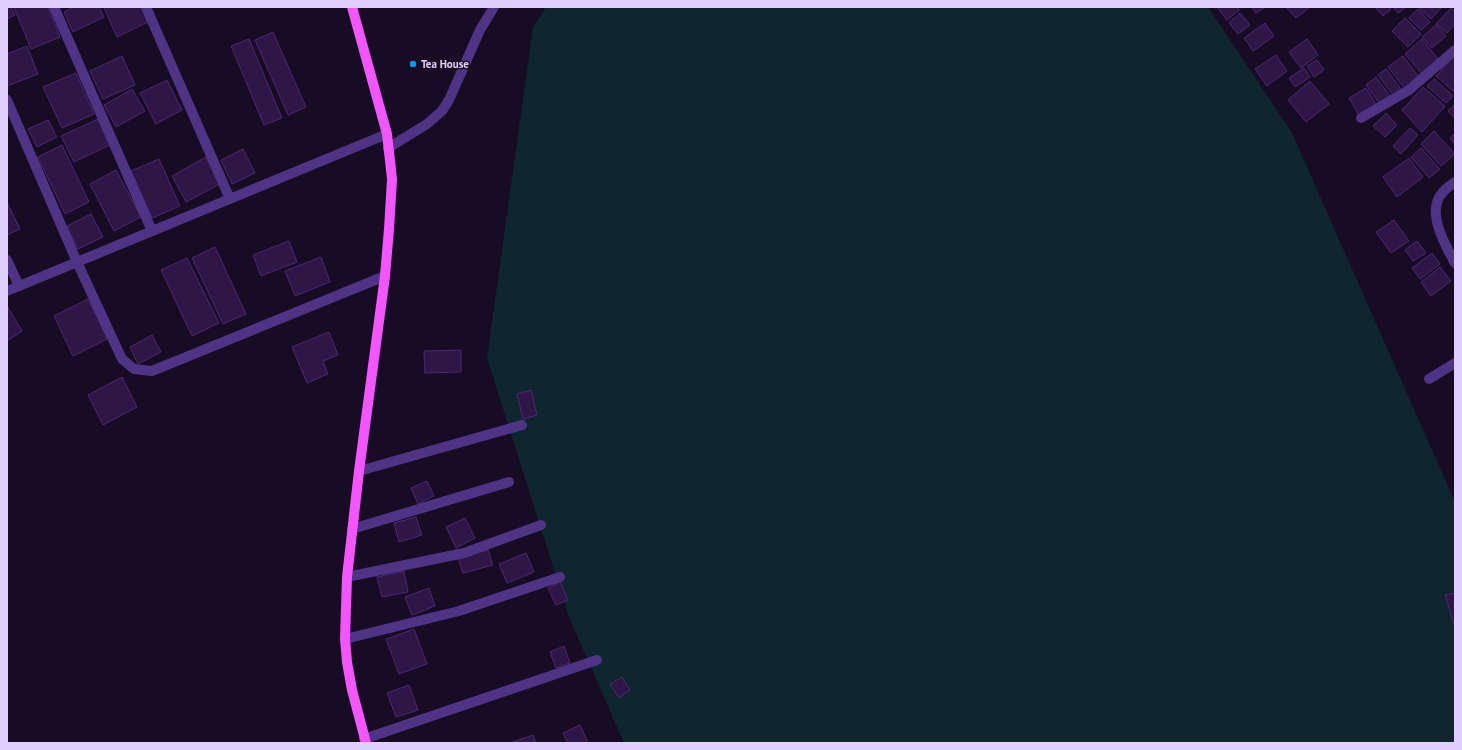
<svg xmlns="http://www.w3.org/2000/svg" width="1462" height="750" viewBox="0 0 1462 750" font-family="'PT Sans',sans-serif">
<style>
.green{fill:#0f262e}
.building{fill:#2e1746;stroke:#4d2774}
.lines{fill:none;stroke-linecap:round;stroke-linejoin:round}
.minor{stroke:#4f3486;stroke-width:10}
.major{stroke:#f156ff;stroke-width:10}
.poi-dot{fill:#0098fa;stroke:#170c24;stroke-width:1.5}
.labels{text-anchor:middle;stroke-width:3;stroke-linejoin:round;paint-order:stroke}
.poi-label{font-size:11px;font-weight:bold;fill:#e3cfff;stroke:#170c24;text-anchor:start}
</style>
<rect width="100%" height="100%" fill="#170c24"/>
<polygon class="green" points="546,7 1208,7 1292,133 1455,502 1455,743 624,743 569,617 487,358 533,27"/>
<g class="building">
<polygon points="7,7 11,7 15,15 7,19"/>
<polygon points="14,7 48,7 60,37 31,49"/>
<polygon points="74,7 99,7 104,17 73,32 64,12"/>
<polygon points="106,7 141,7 148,22 117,37 104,8"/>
<polygon points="1217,7 1237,7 1239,10 1227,20"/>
<polygon points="1252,7 1266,7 1256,13"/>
<polygon points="1286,7 1310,7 1296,18"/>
<polygon points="1375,7 1389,7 1391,9 1383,16"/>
<polygon points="1393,7 1406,7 1398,13"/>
<polygon points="1418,7 1442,7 1431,19"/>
<polygon points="1451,8 1455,12 1455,24 1447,33 1436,24"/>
<polygon points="1418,9 1430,22 1421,30 1409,18"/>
<polygon points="1240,13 1250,25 1238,34 1229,23"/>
<polygon points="1405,18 1421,34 1408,47 1392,31"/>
<polygon points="1265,23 1274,36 1253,51 1244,38"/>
<polygon points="1436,25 1446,36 1432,48 1422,37"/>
<polygon points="273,32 306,107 288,115 255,40"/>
<polygon points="249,39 282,118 264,125 231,46"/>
<polygon points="1307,39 1318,55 1301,68 1289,52"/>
<polygon points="1422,39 1439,60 1423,75 1405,54"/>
<polygon points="27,46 38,74 7,86 7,54"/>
<polygon points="1276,55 1287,71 1267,86 1255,69"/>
<polygon points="1455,55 1455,89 1453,91 1436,76"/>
<polygon points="122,56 135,85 103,99 90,71"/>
<polygon points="1403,56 1419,77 1405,89 1388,67"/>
<polygon points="1317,60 1324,70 1314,77 1307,66"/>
<polygon points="1304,68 1310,77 1295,87 1289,78"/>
<polygon points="1386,69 1401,89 1393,95 1378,75"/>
<polygon points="76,73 94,114 62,128 43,87"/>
<polygon points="1376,77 1390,96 1380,104 1366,85"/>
<polygon points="1434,79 1453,96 1446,103 1427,86"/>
<polygon points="167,80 182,110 156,124 140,93"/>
<polygon points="1310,81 1329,104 1306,122 1288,100"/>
<polygon points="1423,87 1445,106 1422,132 1402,110"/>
<polygon points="1366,88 1376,104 1359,115 1349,98"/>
<polygon points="132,89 145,111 116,127 104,105"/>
<polygon points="1455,104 1455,118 1448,111"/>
<polygon points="1386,113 1397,125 1385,137 1373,126"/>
<polygon points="98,119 110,145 74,162 61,136"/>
<polygon points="48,120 57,137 37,147 28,129"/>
<polygon points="1410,128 1418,135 1401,154 1393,146"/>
<polygon points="1434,131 1455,154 1441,166 1421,144"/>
<polygon points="1455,134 1455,145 1450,138"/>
<polygon points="62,145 89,202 65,214 38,157"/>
<polygon points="1421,148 1440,169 1429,178 1411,157"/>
<polygon points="243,149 255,173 232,184 221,160"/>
<polygon points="206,157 220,184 186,202 172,176"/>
<polygon points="1409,158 1423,177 1397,197 1383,177"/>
<polygon points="159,159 180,206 152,218 131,171"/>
<polygon points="116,170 141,217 114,231 90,184"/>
<polygon points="7,202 20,229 7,235"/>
<polygon points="91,214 103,237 78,249 67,226"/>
<polygon points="1394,220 1409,241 1391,253 1376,232"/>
<polygon points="289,241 297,262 261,276 253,255"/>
<polygon points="1417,241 1426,253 1413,261 1405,250"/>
<polygon points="215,247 246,314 223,324 192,258"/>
<polygon points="1432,253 1440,264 1420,279 1412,268"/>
<polygon points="321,257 330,282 295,296 285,271"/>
<polygon points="187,258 219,323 192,336 161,270"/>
<polygon points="1440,267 1451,281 1431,296 1421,282"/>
<polygon points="88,299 107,339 73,356 54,316"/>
<polygon points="7,306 22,331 7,341"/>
<polygon points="329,332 338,355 323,361 328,374 307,383 292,347"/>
<polygon points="152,335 161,352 138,364 130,347"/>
<polygon points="461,350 461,372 425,373 424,351"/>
<polygon points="122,377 137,407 103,425 88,395"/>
<polygon points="531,390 537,415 523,419 517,394"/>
<polygon points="427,481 434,496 418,504 411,488"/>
<polygon points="416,517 422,535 399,542 394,523"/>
<polygon points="465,518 475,538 456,548 446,527"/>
<polygon points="488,550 493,565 463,573 458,558"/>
<polygon points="526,553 534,572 507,583 499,564"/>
<polygon points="404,571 408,592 382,597 377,577"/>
<polygon points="560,582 568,600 556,605 548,588"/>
<polygon points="429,588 435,606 412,615 405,597"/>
<polygon points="1455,593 1455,628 1445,595"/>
<polygon points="414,629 427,664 399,674 386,639"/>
<polygon points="564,646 570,663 556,668 550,652"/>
<polygon points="622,677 630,690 619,698 610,684"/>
<polygon points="409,685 418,710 396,717 387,693"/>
<polygon points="580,725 588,743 568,743 563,733"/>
<polygon points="533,735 536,743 510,743"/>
</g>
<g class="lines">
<g class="minor">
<polyline points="54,7 152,231"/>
<polyline points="146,7 230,199"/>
<polyline points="7,100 77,262 122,359 134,369 152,371 385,276"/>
<polyline points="1361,118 1409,90 1455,50"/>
<polyline points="388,148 427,124 442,111 449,100 480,30 494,7"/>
<path d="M1455,182c-4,3 -9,6 -12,10 -18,19 2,53 12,71"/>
<polyline points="7,260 19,286"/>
<polyline points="7,291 387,134"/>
<polyline points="1429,379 1455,363"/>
<polyline points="359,471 522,425"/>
<polyline points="352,529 509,482"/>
<polyline points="347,577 464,553 541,525"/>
<polyline points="345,639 459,611 560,577"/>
<polyline points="364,739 597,660"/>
</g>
<polyline class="major" points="352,7 387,134 392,179 389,229 385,276 359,471 347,577 345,639 347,662 352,690 366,743"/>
</g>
<circle class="poi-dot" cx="413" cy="64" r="4"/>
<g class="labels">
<g class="poi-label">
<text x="421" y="68">Tea House</text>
</g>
</g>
<rect width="1462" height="750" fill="none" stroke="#e3cfff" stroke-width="16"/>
</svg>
